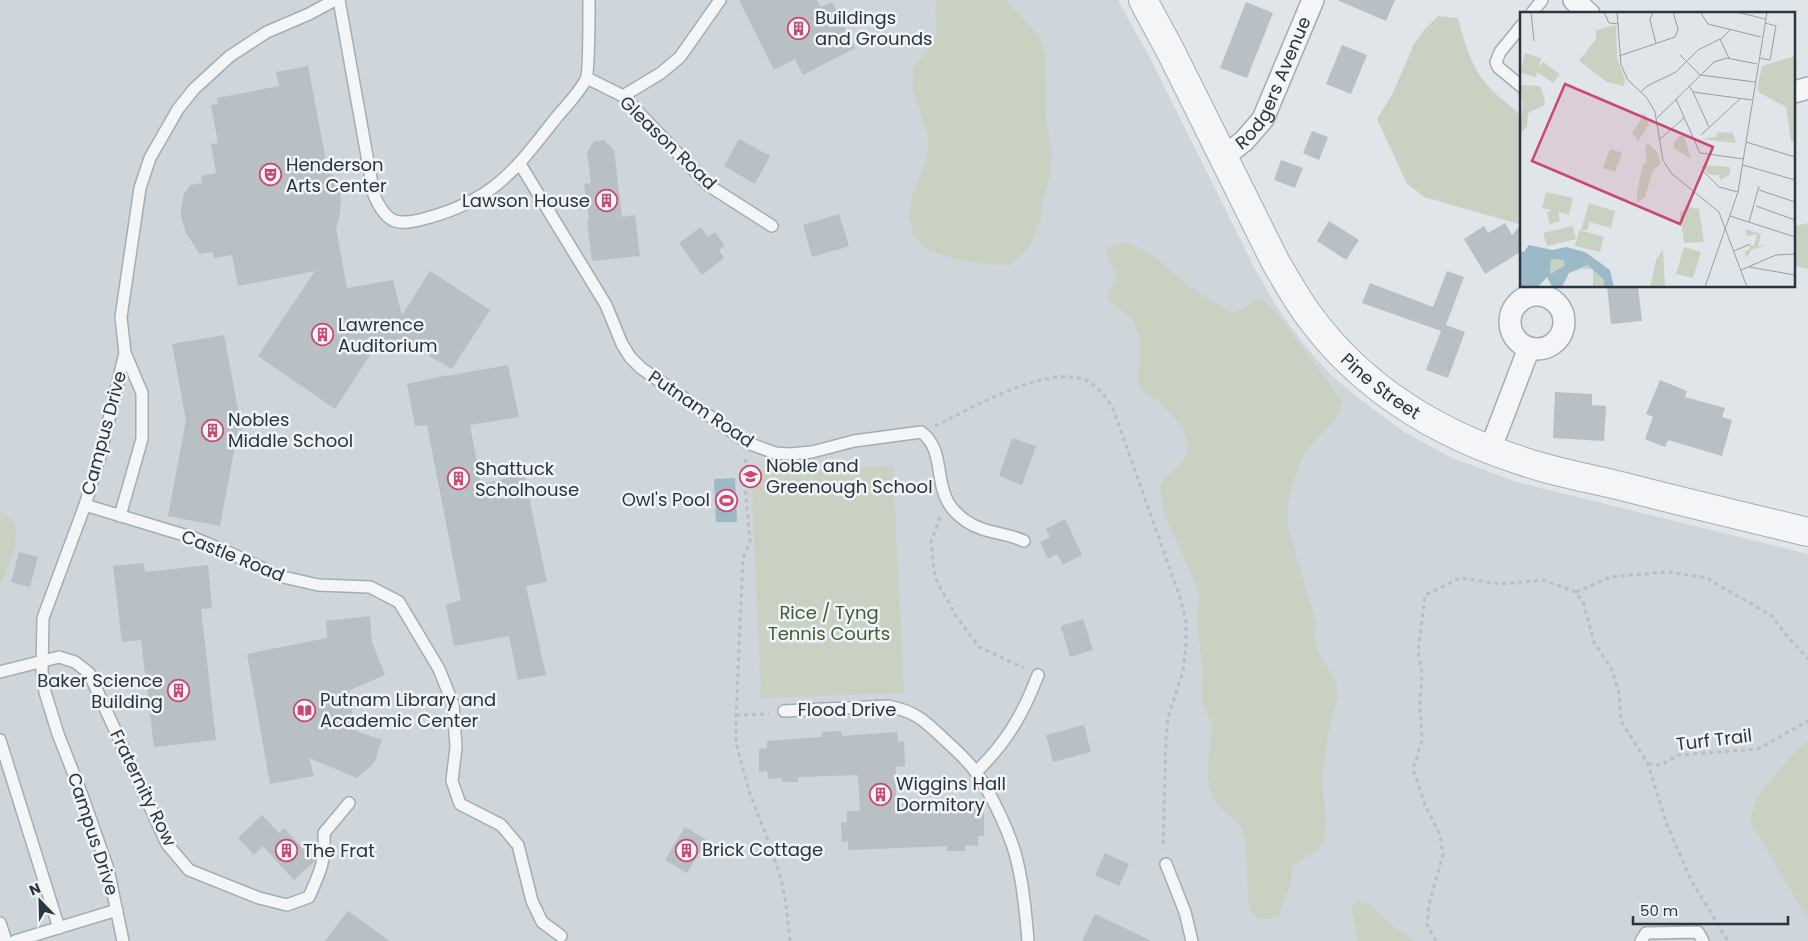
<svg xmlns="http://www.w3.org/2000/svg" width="1808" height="941" viewBox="0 0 1808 941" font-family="Poppins,sans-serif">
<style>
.built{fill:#ced5db}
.green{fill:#c9d2c2}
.water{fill:#9cb9c8}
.building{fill:#b8bfc5}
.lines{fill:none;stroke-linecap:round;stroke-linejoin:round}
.service-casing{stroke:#a5adb3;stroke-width:14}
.minor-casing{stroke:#a5adb3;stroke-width:24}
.tertiary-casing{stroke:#a5adb3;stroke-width:30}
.path{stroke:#babfc4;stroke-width:3;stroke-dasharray:4 4;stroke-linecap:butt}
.service{stroke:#f3f5f7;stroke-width:11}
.minor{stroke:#f3f5f7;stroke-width:21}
.tertiary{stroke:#f3f5f7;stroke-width:28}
.labels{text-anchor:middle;stroke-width:5;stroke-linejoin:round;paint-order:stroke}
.poi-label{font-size:18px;fill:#293540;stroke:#f0f4f6;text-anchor:start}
.street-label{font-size:18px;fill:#293540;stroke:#f0f4f6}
.park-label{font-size:18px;fill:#445b37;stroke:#f0f4f6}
.inset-road{fill:none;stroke:#979fa5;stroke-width:1}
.view{fill:#ca4973;fill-opacity:0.15;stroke:#ca4973;stroke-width:2.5}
.inset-edge{fill:none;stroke:#293540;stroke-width:2.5}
</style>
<rect width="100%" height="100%" fill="#e0e5e9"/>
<polygon class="built" points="0,0 1118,0 1151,60 1257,273 1274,302 1292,329 1312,354 1332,376 1357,397 1404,432 1452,458 1517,482 1808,554 1808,941 0,941"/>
<g class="green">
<polygon points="935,0 1006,0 1038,34 1045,52 1046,119 1052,153 1050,176 1044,197 1040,222 1027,250 1010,265 985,264 957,259 928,250 913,234 909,216 912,195 925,164 929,139 912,86 914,66 928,49 937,32"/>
<path d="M1438,16l20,2c5,18 10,37 19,53 10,18 30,32 45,45v109l-98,-28 -17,-13 -30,-65 15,-24 22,-51 9,-13z"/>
<polygon points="1808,223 1808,269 1794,266 1794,226"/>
<path d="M1121,243h8l22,11 38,32 30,19 15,7 7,-2 17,-12 8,4 15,17 61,82 -3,13 -36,41 -10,27 -5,22 1,26 27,92 -2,18 6,15 16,27 2,16 -7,19 -9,62 4,42 -3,21 -6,8 -24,15 -2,17 -12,34c-15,5 -25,5 -30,-11l-4,-62 -4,-17 -25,-23 -6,-14 -3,-21 5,-42 -10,-25 1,-32 -6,-42 2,-35 -36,-81 -3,-21 2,-10c29,-21 35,-37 10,-65 -4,-4 -8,-10 -13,-14 -6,-5 -13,-5 -18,-13 -6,-8 -2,-20 -1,-29 1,-10 0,-22 -4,-31 -5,-16 -23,-18 -29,-32l10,-20 -11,-23 2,-5z"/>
<polygon points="893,466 904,693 761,698 751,471"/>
<path d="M0,513c32,9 8,51 1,72h-1z"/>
<polygon points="1808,741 1808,920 1750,821 1757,797 1795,751"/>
<polygon points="1357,900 1370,905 1384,919 1414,941 1358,941 1352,907"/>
</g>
<polygon class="water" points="735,478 737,522 716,522 714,479"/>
<g class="building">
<polygon points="739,0 817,0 821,7 832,2 855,48 803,75 795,59 774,70"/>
<polygon points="1337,0 1395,0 1386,21"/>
<polygon points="1246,2 1273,13 1247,78 1220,68"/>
<polygon points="1342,45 1367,55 1351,94 1326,84"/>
<polygon points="308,66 327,166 338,182 340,191 341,201 339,219 336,228 347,288 393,280 402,315 430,271 490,310 452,369 406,343 374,349 335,409 258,356 315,271 238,286 232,255 214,258 213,252 200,254 186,233 181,217 181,208 184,194 190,185 202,183 201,176 216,173 211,144 218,143 211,105 218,104 217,98 279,86 276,72"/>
<polygon points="1312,131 1328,137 1319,160 1303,153"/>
<polygon points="739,139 770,156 755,184 724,166"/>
<polygon points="604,140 614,150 622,217 635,215 640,256 592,261 587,221 589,220 584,184 591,183 587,152 594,141"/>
<polygon points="1281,160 1303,168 1295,188 1274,180"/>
<polygon points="839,214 849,246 812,257 803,225"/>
<polygon points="1329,221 1359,240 1346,260 1317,241"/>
<polygon points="1505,223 1512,235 1522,223 1522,251 1485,274 1464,239 1484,226 1488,233"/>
<polygon points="701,227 708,237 715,232 725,246 719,250 724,258 702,275 679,243"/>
<polygon points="1447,271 1464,277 1446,325 1465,332 1448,378 1426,370 1441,331 1362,303 1370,283 1433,307"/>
<polygon points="1607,286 1638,286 1642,321 1611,324"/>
<polygon points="224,335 242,431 238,430 220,526 168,516 186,420 172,344"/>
<polygon points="508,365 519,417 470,425 481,484 524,474 547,582 526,586 546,675 518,680 509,636 454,646 446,605 461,600 427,425 415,426 407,384 448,375 447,376"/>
<polygon points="1660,380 1687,391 1685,397 1725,408 1722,417 1732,420 1722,456 1668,440 1665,447 1645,439 1653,417 1646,414"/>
<polygon points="1555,392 1592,394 1592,405 1606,406 1604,441 1553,438"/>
<polygon points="1012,438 1036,446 1022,485 999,476"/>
<polygon points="1065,519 1082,555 1063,565 1057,554 1048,559 1040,542 1050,537 1046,529"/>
<polygon points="19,552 38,557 30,587 11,582"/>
<polygon points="144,563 145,572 208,565 212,608 201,609 216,740 154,747 141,640 122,642 113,566"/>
<polygon points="370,616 372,642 385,675 350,690 354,730 382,740 374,763 357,778 309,758 314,776 270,784 247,654 327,638 326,621"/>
<polygon points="1083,619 1093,650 1070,657 1061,626"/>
<polygon points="1084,725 1091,752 1053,762 1046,735"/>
<polygon points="841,731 842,736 897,732 898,742 904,741 905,766 896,767 896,804 977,803 977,813 984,813 984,836 978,836 978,846 965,845 965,851 947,851 947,846 848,850 848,841 842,842 841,823 847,822 847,811 860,811 858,775 798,777 798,782 782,782 782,778 768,779 767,771 759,772 759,749 767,748 767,741 822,737 822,732"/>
<polygon points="262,815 279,833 284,828 315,861 294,880 263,846 254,855 238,838"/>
<polygon points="685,827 707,840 687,873 665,860"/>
<polygon points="1105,853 1129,864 1119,886 1095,875"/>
<polygon points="348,911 390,941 325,941"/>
<polygon points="1095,914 1152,941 1082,941"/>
</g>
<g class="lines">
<defs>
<g id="service">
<path d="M339,0l35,195c13,30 24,31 53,23 67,-18 88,-48 129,-100 9,-11 24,-26 30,-39 3,-5 3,-69 3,-79"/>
<polyline points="1531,14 1542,0"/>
<polyline points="1522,25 1500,52 1496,62 1498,67 1522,87"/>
<polyline points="587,78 623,96 708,185 772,226"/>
<polyline points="623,96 661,73 680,57 720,0"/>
<path d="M520,164l86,141 16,39 8,13 11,11 107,75 27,10 15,1 22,-2 42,-11 67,-9c23,16 14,48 27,70 4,8 11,14 18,19 19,13 39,11 58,20"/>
<polyline points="85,505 194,538 230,553 279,576 318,585 370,587 399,602 439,669 453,704 456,747 452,781 460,804 501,825 518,845 532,901 542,922 561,936"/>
<polyline points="120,516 142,439 142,393 125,353"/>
<path d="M0,672l59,-15 16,5 14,11 78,171 22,26 70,28 28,7 22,-8c12,-27 16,-35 15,-64l25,-30"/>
<path d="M784,711l104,-5c29,6 37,15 58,35 10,9 21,19 29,30 16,21 38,68 43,94 6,25 8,51 10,76"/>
<polyline points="0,740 59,928"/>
<path d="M976,772c31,-30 47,-58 62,-97"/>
<polyline points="1166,864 1185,912 1192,941"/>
<polyline points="0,923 6,941"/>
<polyline points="15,941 117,910"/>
<polyline points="123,941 108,869 82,795 58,734 45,692 42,671 43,618 85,505 100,456 125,353 121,317 140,188 150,158 178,109 194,89 230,56 267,32 309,14 335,0"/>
<polyline points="1641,941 1646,933 1698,932 1703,941"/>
</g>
<g id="minor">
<polyline points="1574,0 1589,14"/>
<polyline points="1794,92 1808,88"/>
<path id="s1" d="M1223,157l21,-16 19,-22 50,-119"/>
<circle cx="1537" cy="322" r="27"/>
<polyline points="1490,450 1529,348"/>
</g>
<g id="tertiary">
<path id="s2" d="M1143,0l27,50 106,213c11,18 21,37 34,54 53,72 128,117 212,144 32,11 66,17 99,25 62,16 125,31 187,46"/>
</g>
</defs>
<use href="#service" class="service-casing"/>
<use href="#minor" class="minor-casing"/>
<use href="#tertiary" class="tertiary-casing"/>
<g class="path">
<path d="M935,426c36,-17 118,-67 156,-43 9,6 15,15 21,23l69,194 5,21v24l-3,27 -15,45 -2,20 -3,112"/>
<polyline points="746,459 744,473 750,542 743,558 736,715 736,743 750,794 768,840 780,875 786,903 790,941"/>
<polyline points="940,517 931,542 935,578 956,616 979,647 1024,668"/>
<polyline points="1576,592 1610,577 1666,572 1705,577 1772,616 1785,634 1808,659"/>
<polyline points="736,715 769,714"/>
<polyline points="1648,764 1661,765 1678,755 1758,749 1808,721"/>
<polyline points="1436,941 1427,924 1429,904 1443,855 1440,835 1425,805 1413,769 1422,741 1420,703 1422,673 1418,652 1425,595 1460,578 1501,584 1543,580 1576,592 1583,602 1594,642 1612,670 1619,692 1621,721 1648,764 1667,825 1691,880 1728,941"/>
</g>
<use href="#service" class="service"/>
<use href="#minor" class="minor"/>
<use href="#tertiary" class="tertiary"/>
</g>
<defs>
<symbol id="building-ring" viewBox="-11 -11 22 22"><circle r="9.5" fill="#f0f4f6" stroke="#ca4973" stroke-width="1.5"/><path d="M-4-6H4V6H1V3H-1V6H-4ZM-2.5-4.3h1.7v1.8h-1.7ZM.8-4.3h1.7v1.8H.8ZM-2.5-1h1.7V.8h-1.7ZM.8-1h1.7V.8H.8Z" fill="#ca4973"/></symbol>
<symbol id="theatre-ring" viewBox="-11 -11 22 22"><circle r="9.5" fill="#f0f4f6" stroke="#ca4973" stroke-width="1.5"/><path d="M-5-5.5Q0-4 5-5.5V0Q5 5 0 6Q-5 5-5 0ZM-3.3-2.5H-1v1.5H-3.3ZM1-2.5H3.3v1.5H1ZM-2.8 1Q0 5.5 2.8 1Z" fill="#ca4973"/></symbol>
<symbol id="school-ring" viewBox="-11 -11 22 22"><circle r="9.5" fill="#f0f4f6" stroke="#ca4973" stroke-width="1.5"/><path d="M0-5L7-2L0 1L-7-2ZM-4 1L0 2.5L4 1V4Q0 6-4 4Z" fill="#ca4973"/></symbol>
<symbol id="stadium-ring" viewBox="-11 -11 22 22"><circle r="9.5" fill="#f0f4f6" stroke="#ca4973" stroke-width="1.5"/><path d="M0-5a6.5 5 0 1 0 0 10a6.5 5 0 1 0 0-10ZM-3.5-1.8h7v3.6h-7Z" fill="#ca4973"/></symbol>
<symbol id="library-ring" viewBox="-11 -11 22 22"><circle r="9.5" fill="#f0f4f6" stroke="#ca4973" stroke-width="1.5"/><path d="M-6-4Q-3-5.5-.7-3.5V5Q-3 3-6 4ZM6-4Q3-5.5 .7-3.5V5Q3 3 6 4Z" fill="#ca4973"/></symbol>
</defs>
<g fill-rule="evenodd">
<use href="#building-ring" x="786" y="16" width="25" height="25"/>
<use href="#theatre-ring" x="258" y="162" width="25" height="25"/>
<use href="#building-ring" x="594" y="188" width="25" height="25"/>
<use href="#building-ring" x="310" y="322" width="25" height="25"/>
<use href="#building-ring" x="200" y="418" width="25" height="25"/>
<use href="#school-ring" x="738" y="464" width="25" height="25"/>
<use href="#building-ring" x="446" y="466" width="25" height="25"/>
<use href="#stadium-ring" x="714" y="488" width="25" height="25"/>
<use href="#building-ring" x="166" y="678" width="25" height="25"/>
<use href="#library-ring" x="292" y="698" width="25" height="25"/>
<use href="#building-ring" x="868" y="782" width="25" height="25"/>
<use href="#building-ring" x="674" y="838" width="25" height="25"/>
<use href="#building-ring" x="274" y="838" width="25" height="25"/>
</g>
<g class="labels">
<g class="poi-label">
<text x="815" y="24">Buildings<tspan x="815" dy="21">and Grounds</tspan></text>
<text x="286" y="171">Henderson<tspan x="286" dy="21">Arts Center</tspan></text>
<text x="590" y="207" text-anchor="end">Lawson House</text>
<text x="338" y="331">Lawrence<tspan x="338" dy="21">Auditorium</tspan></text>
<text x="228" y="426">Nobles<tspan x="228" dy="21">Middle School</tspan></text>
<text x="766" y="472">Noble and<tspan x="766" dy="21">Greenough School</tspan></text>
<text x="475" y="475">Shattuck<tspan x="475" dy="21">Scholhouse</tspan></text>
<text x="710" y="506" text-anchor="end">Owl's Pool</text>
<text x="163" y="687" text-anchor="end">Baker Science<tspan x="163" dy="21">Building</tspan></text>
<text x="320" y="706">Putnam Library and<tspan x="320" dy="21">Academic Center</tspan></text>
<text x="896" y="790">Wiggins Hall<tspan x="896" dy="21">Dormitory</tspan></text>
<text x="702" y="856">Brick Cottage</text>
<text x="303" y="857">The Frat</text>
</g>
<g class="street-label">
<text dy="6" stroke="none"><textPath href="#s1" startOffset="92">Rodgers Avenue</textPath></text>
<text transform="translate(668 143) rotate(44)" y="6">Gleason Road</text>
<text dy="6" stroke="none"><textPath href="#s2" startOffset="458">Pine Street</textPath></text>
<text transform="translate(701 409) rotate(34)" y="6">Putnam Road</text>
<text transform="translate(104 433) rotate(-75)" y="6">Campus Drive</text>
<text transform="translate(233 556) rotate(22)" y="6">Castle Road</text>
<text x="847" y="716">Flood Drive</text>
<text transform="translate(1714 740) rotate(-7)" y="6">Turf Trail</text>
<text transform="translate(143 788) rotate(64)" y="6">Fraternity Row</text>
<text transform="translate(93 834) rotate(72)" y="6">Campus Drive</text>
</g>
<g class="park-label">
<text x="829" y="619">Rice / Tyng<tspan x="829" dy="21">Tennis Courts</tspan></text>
</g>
</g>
<g transform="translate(1520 12)">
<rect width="275" height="275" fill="#e0e5e9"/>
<path d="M96,13l1,33 8,21 -1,7 -17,-4 -28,-21 17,-22v-9zM5,41l16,5 -2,9 4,-5 17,12 -7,9 -16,-11 -1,5 -16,-4zM275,44v85l-4,1 -5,-35 -26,-14 -3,-5 5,-22zM0,73l20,1 5,14 -1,5 -16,8 -1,14 -7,6 3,-28zM125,101l4,12 -11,16 -6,-8zM198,120l15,1 3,10 -36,-4 15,-2zM160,124h4l7,23 -17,-11v-6zM128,131l10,10 3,11 -8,6 -8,27 -8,6v-12l6,-26 4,-3 -2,-15zM90,137l12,4 -7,19 -12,-4zM184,153l26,2v7l-9,6 -3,-5h-8l-9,-8zM26,180l27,6 -4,17 -11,-3 2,9 -10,3 -3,-11 4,-3 -9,-2zM69,191l26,8 -4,17 -22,-6 -1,8h-7zM169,195l10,2 5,33 -20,1 -4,-31zM53,214l3,13 -29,7 -4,-13zM225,217l16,5 -3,12 11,-2 -18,6 -4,8 -3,-6 6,-3 -1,-4 5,1 3,-12 -10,2zM59,218l25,7 -4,15 -25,-6zM164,235l17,5 -8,26 -17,-4zM143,237l2,38h-15l6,-27zM31,247l12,1 2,5 -15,9zM68,253l7,4 9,11 -1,7h-10v-18h-12l-14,6z" fill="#c9d2c2"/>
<path d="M9,233l23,5 14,-3 19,5 25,18 4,17h-11l1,-7 -16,-15 -19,8 -7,14h-10l-5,-10 -9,10h-18v-36l4,1zM31,247l12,1 2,5 -15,9z" fill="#9cb9c8" fill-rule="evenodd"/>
<path class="inset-road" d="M11,0l3,29M84,0l5,11 10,1M97,0l4,53 7,15 19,18 8,14 8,48 8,13 48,39 28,75M133,0l-3,8 6,23M180,0l8,12 53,13M217,0l28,7M200,27l9,19M160,43l20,20 55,7M99,44l56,-19 3,-8 -5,-17M239,46l11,2 6,-34 -11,-3M169,74l4,6 59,8M121,80l6,-6 29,-14 22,-22 24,-12 8,-8M173,80l16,35M156,87l24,54 44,6M137,106l57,-56 13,-4 30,6M181,123l39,-36M140,127l24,-21M226,130l49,15M223,153l52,15M184,160l15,15 19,5M239,178l36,12M236,194l39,14M210,204l65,21M229,210l10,-36M214,239l16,-7M229,255l46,8M221,258l35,-15 19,-1M185,275l33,-95 29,-180"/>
<path class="view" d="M45,72l148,63 -33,77 -148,-63z"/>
<rect width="275" height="275" class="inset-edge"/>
</g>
<g transform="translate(40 901) rotate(337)" stroke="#f0f4f6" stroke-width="4" paint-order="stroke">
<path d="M0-4L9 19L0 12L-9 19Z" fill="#293540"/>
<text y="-8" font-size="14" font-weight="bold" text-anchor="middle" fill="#293540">N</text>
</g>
<path d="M1633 916v8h155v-8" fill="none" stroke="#293540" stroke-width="2.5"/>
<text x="1640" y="916" font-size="15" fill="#293540" stroke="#f0f4f6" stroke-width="4" paint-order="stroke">50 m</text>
</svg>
